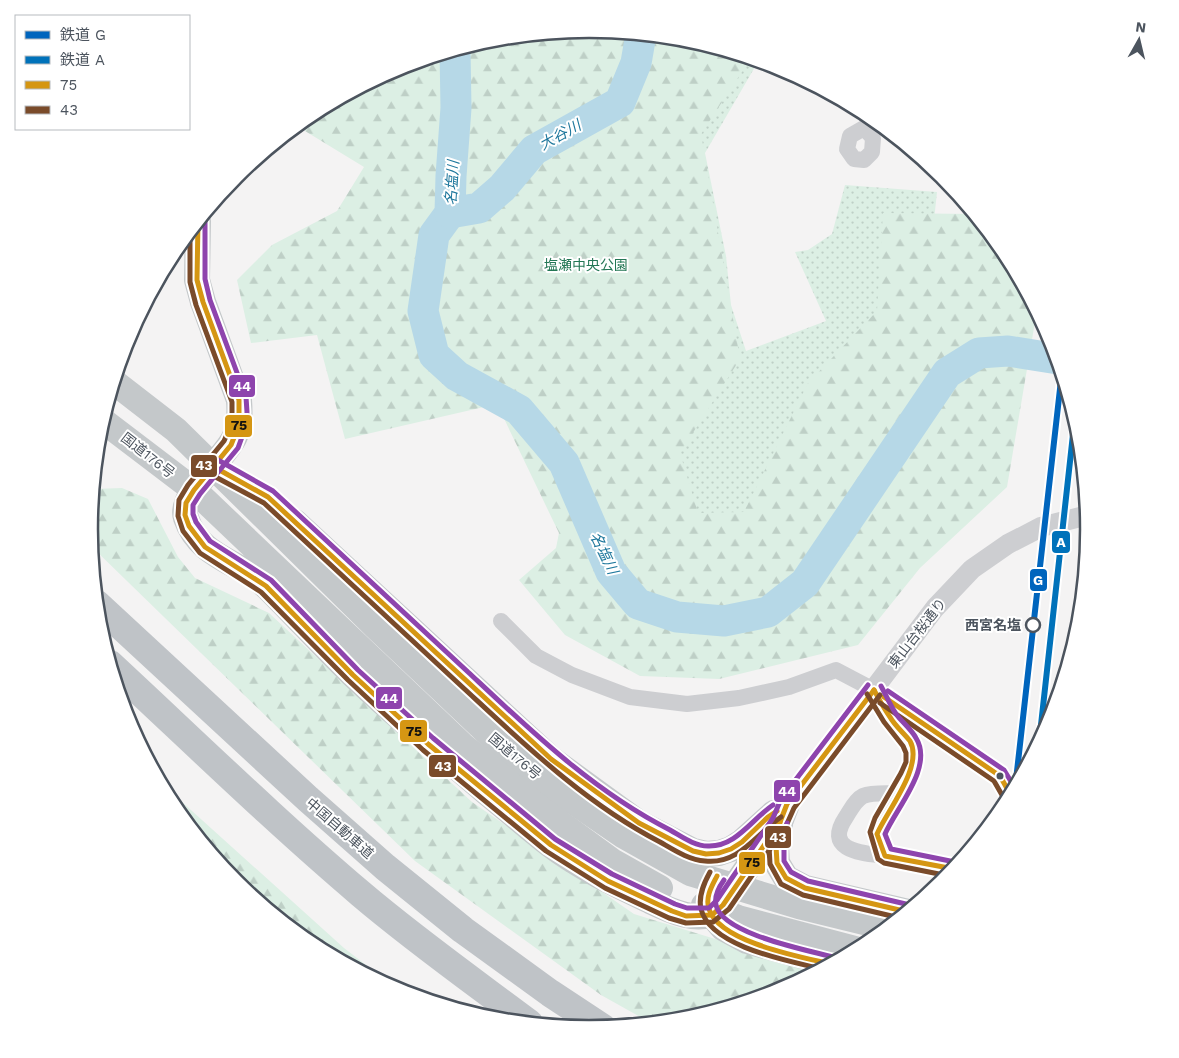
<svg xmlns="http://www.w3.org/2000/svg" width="1179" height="1058" viewBox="0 0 1179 1058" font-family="'Work Sans','Noto Sans JP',sans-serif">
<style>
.green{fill:url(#green-dots)}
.forest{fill:url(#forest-firs)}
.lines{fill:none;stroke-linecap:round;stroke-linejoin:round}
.river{stroke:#b6d8e7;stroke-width:31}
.minor{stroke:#cdced1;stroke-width:16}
.tertiary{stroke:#cdced1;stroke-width:20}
.trunk{stroke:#c4c8ca;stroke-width:26}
.motorway{stroke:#bfc3c7;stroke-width:28}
.bus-1-casing{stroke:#fff;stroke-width:9}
.bus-2-casing{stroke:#fff;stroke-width:9}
.bus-3-casing{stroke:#fff;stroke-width:9}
.bus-1{stroke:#d59613;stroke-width:5}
.bus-2{stroke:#7a4b2a;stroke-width:5}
.bus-3{stroke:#8e44ad;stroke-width:5}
.rail-1-casing{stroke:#fff;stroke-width:10}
.rail-2-casing{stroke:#fff;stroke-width:10}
.rail-1{stroke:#0065bd;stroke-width:6}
.rail-2{stroke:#0072ba;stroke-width:6}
.stop-dot{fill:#fff;stroke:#4c545e;stroke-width:2.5}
.bus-dot{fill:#4c545e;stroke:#fff;stroke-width:2}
.labels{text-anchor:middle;stroke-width:4;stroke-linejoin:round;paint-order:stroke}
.park-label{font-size:14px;fill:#247755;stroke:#fff}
.street-label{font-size:14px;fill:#4c545e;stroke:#fff}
.stop-label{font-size:14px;font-weight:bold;fill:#4c545e;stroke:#fff;text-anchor:end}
.water-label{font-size:15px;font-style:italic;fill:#1f789d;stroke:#fff}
.rim{fill:none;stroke:#4c545e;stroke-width:2.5}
.line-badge{stroke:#fff;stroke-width:2}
.badge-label{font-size:14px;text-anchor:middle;font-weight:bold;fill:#fff}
.pale-badge-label{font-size:14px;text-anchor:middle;font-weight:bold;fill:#111}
</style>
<defs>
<pattern id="green-dots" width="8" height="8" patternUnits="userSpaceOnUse" patternTransform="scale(1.25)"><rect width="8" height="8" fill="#dcefe4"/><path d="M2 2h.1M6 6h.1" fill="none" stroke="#becfc6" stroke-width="1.8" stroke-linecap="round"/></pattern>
<pattern id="forest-firs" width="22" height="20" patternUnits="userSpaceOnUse" patternTransform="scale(1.25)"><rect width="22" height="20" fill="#dcefe4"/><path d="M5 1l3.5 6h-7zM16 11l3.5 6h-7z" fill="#becfc6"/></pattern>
</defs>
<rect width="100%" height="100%" fill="#f4f3f3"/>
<polygon class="green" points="590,29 687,38 759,60 705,153 726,256 731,305 746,351 826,321 795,252 808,250 832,234 845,185 937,192 929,268 774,594 448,248 492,38"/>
<g class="forest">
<polygon points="590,29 687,38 751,58 701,134 740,359 680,453 698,513 744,512 808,383 877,311 883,213 975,214 1006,251 1037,310 1007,487 920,568 858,645 719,679 640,676 565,635 519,580 556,548 559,533 497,404 345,439 317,335 251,343 237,280 272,245 337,211 364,167 305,131 303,120 312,113 398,67 492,38"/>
<polygon points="122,488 148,499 178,557 195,578 269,613 472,802 634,914 819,971 781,991 687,1020 651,1023 601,995 415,861 91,546 89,529 93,489"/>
<polygon points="161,783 344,948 401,992 311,945 236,883 173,807"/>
</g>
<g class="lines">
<g class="river">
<polyline points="455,50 456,108 451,176 450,213 434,235 423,311 434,355 457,376 519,410 564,463 611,572 638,604 677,617 724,621 768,612 805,583 947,373 979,353 1008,351 1058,359"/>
<polyline points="450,213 479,208 502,188 534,150 620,102 636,63 641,34"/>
</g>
<g class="minor">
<polygon points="864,128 873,138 872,152 864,160 854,159 847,149 850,136"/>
<polyline points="501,621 536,656 572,675 630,697 687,704 739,698 789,687 836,670 874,690 980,761 1000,776 1009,792 1010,798"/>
<polyline points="876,694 890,718 910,742 913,752 913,763 908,776 882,822 877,834 885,856 954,869"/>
<path d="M885,856c-23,-3 -62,-5 -39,-39 4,-6 9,-17 17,-21 10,-4 25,-2 35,-3"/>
</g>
<polyline class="tertiary" points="787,804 935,608 972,569 1008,544 1041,527 1088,515"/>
<g class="trunk">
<path d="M198,221l-1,59 6,22 36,98c1,13 1,24 -4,36 -9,22 -57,58 -49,82 14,41 55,43 82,70 29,29 56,59 86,88 42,40 87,78 132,116 21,17 41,35 63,52 30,23 65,40 99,56 19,9 50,25 69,11l63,-89 7,-18"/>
<polyline points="114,382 176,430 376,627 511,755 561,793 624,836 690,873 799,906 889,928"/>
<polyline points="102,420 194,490 462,745 545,812 612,861 660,888"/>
<polyline points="295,522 551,759 639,823 693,851 706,854 719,853 731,849 742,842 774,813"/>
<polyline points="780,823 776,846 777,863 786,878 805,888 908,912"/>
<polyline points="704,905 738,918 859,950"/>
<polyline points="711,914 723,928 747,941 831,964"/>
</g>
<g class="motorway">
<polyline points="97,604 308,799 385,867 463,930 550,993 603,1028"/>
<path d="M110,664c83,77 165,157 251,230 54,46 112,87 168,129"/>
</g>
<defs>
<g id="bus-1">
<polyline points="198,221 197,280 203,302 239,400 239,425 231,445 194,490 186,503 185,515 189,526 205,547 266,586 353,675 428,744 551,845 608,881 672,911 686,916 712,915 723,905 780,822 787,804 874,690"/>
<polyline points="214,467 268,497 551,759 639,823 693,851 706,854 719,853 731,849 742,842 768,817 777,811"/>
<path d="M874,690c5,9 10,19 16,27 5,9 14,16 20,24 14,25 -23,70 -33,93l8,22 69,13"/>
<polyline points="884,697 1000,776 1009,792 1010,798"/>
<polyline points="780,822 776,846 777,863 786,878 805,888 908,912"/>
<path d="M717,876c-5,10 -12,21 -8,33 10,33 92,48 122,55"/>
</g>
<g id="bus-2">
<polyline points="190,231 190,282 196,305 232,402 232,423 224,441 188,485 179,500 178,516 183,531 200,553 261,592 348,680 423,750 546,851 605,888 669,918 686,923 713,922 729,909 786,826 794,808 880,695"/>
<path d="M210,474l54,29c64,60 129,120 194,180 63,58 126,120 202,159 14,8 29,18 45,19 34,4 51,-27 76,-44"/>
<polyline points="867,694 884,722 903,746 906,753 906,762 901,773 875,818 870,832 878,859 884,863 949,876"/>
<polyline points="880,703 994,781 1002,795 1003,799"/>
<polyline points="773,821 769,846 770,864 781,884 803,895 900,918"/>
<path d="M710,872c-6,11 -12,24 -9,37 9,38 88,52 121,60"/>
</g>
<g id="bus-3">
<polyline points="205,221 205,279 210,300 246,397 247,412 246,426 238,448 200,494 193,505 193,514 196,522 210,541 271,580 358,670 433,738 555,839 612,874 675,904 687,908 709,908 717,900 773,818 781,799 868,685"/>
<path d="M218,460l55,31c65,61 130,121 195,181 62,58 125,119 202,158 11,6 24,16 38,16 28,1 44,-27 65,-41"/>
<path d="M881,686c5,9 9,19 15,28 6,8 15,15 20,24 18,29 -20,70 -31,96l6,15 64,13"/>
<polyline points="888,691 1004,770 1015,788"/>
<polyline points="787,823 784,846 784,861 791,872 808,881 910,905"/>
<path d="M724,880c-5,7 -10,16 -8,25 6,29 91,45 117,52"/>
</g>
</defs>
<use href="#bus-1" class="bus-1-casing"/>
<use href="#bus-2" class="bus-2-casing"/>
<use href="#bus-3" class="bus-3-casing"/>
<use href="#bus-1" class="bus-1"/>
<use href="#bus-2" class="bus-2"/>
<use href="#bus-3" class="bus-3"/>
<defs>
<polyline id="rail-1" points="1015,789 1062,371"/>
<polyline id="rail-2" points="1039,743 1075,416"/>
</defs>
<use href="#rail-1" class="rail-1-casing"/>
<use href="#rail-2" class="rail-2-casing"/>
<use href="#rail-1" class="rail-1"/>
<use href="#rail-2" class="rail-2"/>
</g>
<circle class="stop-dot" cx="1033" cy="625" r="7"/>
<circle class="bus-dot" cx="1000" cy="776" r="4.5"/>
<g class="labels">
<g class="park-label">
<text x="586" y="270">塩瀬中央公園</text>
</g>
<g class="street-label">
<text transform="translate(148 455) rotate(38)" y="5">国道176号</text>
<text transform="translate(917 633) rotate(-52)" y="5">東山台桜通り</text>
<text transform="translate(515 756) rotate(40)" y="5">国道176号</text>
<text transform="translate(340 828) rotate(41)" y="5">中国自動車道</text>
</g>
<g class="stop-label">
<text x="1021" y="630">西宮名塩</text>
</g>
<g class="water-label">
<text transform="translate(560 135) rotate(-29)" y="5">大谷川</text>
<text transform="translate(452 183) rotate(-86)" y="5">名塩川</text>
<text transform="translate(604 553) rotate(64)" y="5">名塩川</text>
</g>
</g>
<path d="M0 0H1179V1058H0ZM98 529a491 491 0 1 1 982 0a491 491 0 1 1-982 0Z" fill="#fff" fill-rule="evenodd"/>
<path class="rim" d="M98 529a491 491 0 1 1 982 0a491 491 0 1 1-982 0Z"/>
<g class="line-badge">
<rect x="228" y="374" width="28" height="24" rx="5" fill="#8e44ad"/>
<rect x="224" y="414" width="29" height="24" rx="5" fill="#d59613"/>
<rect x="190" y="454" width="28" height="24" rx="5" fill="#7a4b2a"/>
<rect x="1051" y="530" width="20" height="24" rx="5" fill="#0072ba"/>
<rect x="1029" y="568" width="19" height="24" rx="5" fill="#0065bd"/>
<rect x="375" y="686" width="28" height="24" rx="5" fill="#8e44ad"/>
<rect x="399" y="719" width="29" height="24" rx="5" fill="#d59613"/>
<rect x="428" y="754" width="29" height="24" rx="5" fill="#7a4b2a"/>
<rect x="773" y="779" width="28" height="24" rx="5" fill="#8e44ad"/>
<rect x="764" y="825" width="28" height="24" rx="5" fill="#7a4b2a"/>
<rect x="738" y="851" width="28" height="24" rx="5" fill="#d59613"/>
</g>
<g class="badge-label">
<text x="242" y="391">44</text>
<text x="204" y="470">43</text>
<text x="1061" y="547">A</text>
<text x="1038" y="585">G</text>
<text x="389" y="703">44</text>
<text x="443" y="771">43</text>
<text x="787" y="796">44</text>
<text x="778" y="842">43</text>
</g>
<g class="pale-badge-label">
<text x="239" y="430">75</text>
<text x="414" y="736">75</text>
<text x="752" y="867">75</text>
</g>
<rect x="15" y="15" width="175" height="115" fill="#ffffff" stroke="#b7bbbf"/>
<rect x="25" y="31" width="25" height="8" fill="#0065bd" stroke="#b7bbbf"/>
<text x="60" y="40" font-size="15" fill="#4c545e">鉄道 G</text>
<rect x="25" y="56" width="25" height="8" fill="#0072ba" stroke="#b7bbbf"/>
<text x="60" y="65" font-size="15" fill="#4c545e">鉄道 A</text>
<rect x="25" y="81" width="25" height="8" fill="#d59613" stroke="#b7bbbf"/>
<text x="60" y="90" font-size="15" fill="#4c545e">75</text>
<rect x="25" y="106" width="25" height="8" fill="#7a4b2a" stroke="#b7bbbf"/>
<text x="60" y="115" font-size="15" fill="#4c545e">43</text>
<g transform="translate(1139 40) rotate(8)" stroke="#ffffff" stroke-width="4" paint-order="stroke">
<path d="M0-4L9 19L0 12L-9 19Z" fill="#4c545e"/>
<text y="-8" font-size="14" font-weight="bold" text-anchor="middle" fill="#4c545e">N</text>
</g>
</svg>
